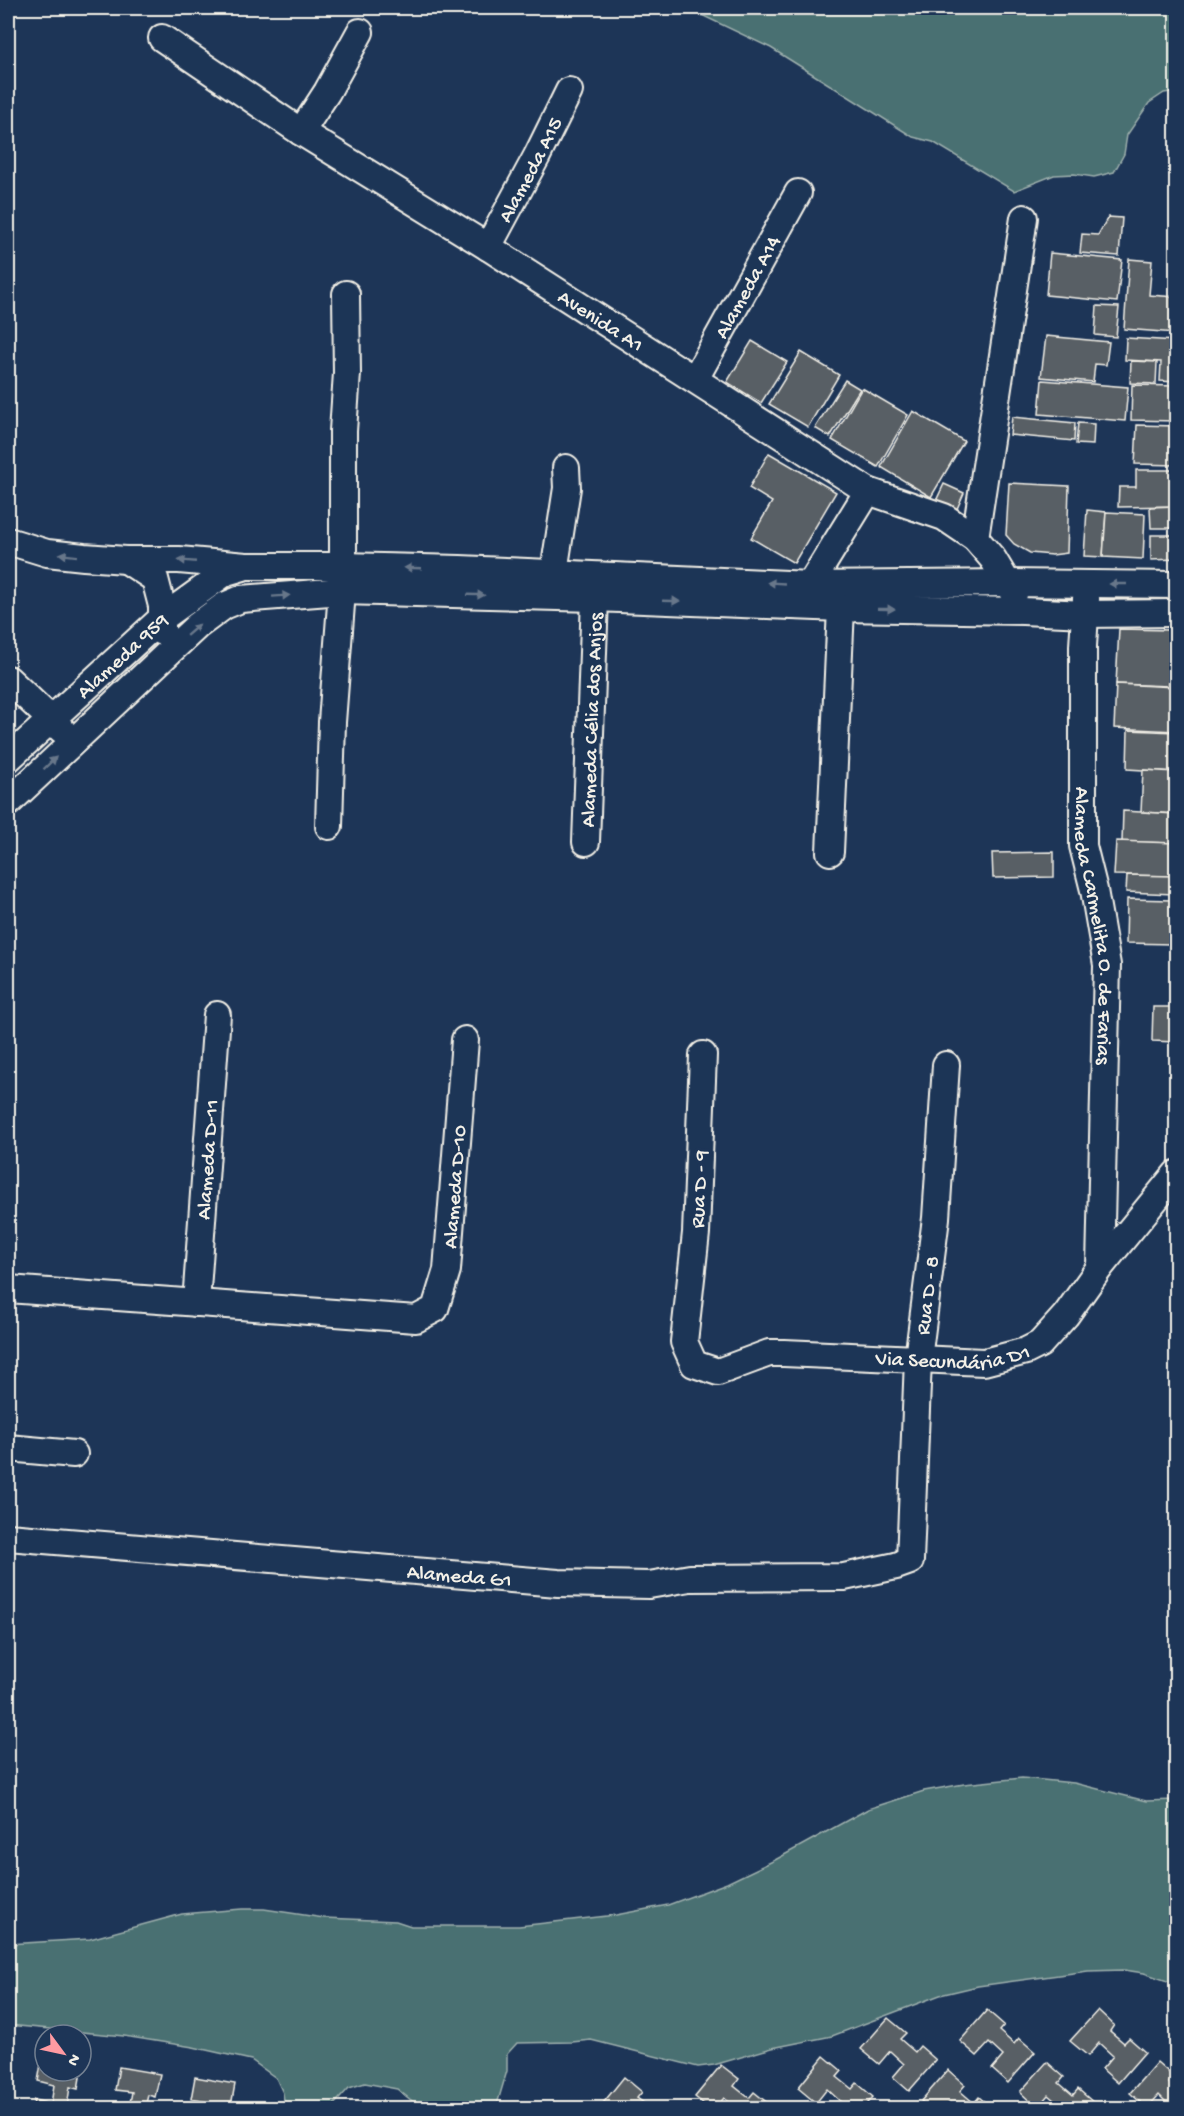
<svg xmlns="http://www.w3.org/2000/svg" width="1184" height="2116" viewBox="0 0 1184 2116" font-family="'Gochi Hand',sans-serif">
<style>
.green{fill:#496f72;stroke:#9eb0ad;stroke-width:1.5}
.building{fill:#595f65;stroke:#f4f1e8;stroke-width:1.5}
.lines{fill:none;stroke-linecap:round;stroke-linejoin:round}
.minor-casing{stroke:#f4f1e8;stroke-width:30}
.minor{stroke:#1d3557;stroke-width:26}
.oneway{fill:#68778a}
.labels{text-anchor:middle;stroke-width:6;stroke-linejoin:round;paint-order:stroke}
.street-label{font-size:21px;fill:#f4f1e8;stroke:#1d3557}
</style>
<rect width="100%" height="100%" fill="#1d3557"/>
<filter id="ink" filterUnits="userSpaceOnUse"><feTurbulence type="fractalNoise" baseFrequency=".0167" numOctaves="2"/><feDisplacementMap in="SourceGraphic" scale="12" xChannelSelector="R" yChannelSelector="G"/><feConvolveMatrix kernelMatrix="1 2 1 2 8 2 1 2 1" color-interpolation-filters="sRGB"/></filter>
<g filter="url(#ink)">
<g class="green">
<polygon points="687,8 1176,8 1176,91 1164,93 1149,103 1127,135 1124,154 1114,172 1094,177 1074,174 1054,175 1014,191 933,142 913,137 771,48"/>
<polygon points="1022,1778 1074,1783 1146,1801 1176,1800 1176,1984 1144,1973 1124,1970 1088,1971 978,1986 940,1995 832,2036 772,2048 714,2065 698,2067 591,2040 572,2042 517,2043 507,2054 507,2071 496,2108 421,2108 397,2089 365,2083 349,2088 331,2108 285,2108 283,2093 276,2078 251,2060 193,2047 124,2036 8,2025 8,1944 90,1939 182,1914 242,1909 264,1909 324,1918 396,1921 411,1926 519,1926 616,1915 668,1905 727,1883 775,1860 868,1809 924,1791 964,1784"/>
</g>
<g class="building">
<polygon points="1108,217 1122,218 1119,256 1080,253 1082,234 1098,235"/>
<polygon points="1050,253 1122,260 1117,302 1046,295"/>
<polygon points="1129,259 1152,261 1149,295 1176,297 1176,333 1124,329"/>
<polygon points="1097,306 1119,307 1116,337 1095,335"/>
<polygon points="1046,336 1109,342 1106,365 1095,364 1093,382 1041,377"/>
<polygon points="1126,338 1176,341 1176,382 1160,381 1161,362 1125,360"/>
<polygon points="752,341 787,362 761,403 727,382"/>
<polygon points="801,352 839,375 808,427 769,404"/>
<polygon points="1131,361 1157,362 1156,384 1130,383"/>
<polygon points="845,380 860,389 830,437 815,428"/>
<polygon points="1042,380 1128,387 1125,421 1039,414"/>
<polygon points="1132,385 1176,386 1176,421 1131,420"/>
<polygon points="862,388 908,415 878,467 832,440"/>
<polygon points="913,411 964,441 931,497 881,467"/>
<polygon points="1012,417 1075,423 1074,441 1010,435"/>
<polygon points="1078,423 1094,424 1093,445 1076,444"/>
<polygon points="1137,425 1176,426 1176,465 1135,464"/>
<polygon points="769,453 836,492 794,563 751,538 772,502 749,488"/>
<polygon points="1136,470 1176,470 1176,506 1118,507 1119,487 1136,487"/>
<polygon points="1009,483 1069,486 1067,553 1052,555 1030,553 1014,544 1006,535"/>
<polygon points="944,484 964,493 956,511 936,501"/>
<polygon points="1176,506 1176,528 1151,528 1150,507"/>
<polygon points="1087,510 1106,512 1103,557 1084,556"/>
<polygon points="1106,512 1145,514 1143,559 1103,557"/>
<polygon points="1151,535 1176,535 1176,559 1151,560"/>
<polygon points="1119,629 1171,630 1169,686 1116,684"/>
<polygon points="1171,630 1176,631 1176,681 1169,681"/>
<polygon points="1116,684 1176,687 1176,731 1114,728"/>
<polygon points="1128,730 1176,732 1176,772 1127,769"/>
<polygon points="1143,770 1176,772 1176,814 1141,812"/>
<polygon points="1123,811 1176,814 1176,843 1122,842"/>
<polygon points="1116,841 1176,843 1174,876 1114,875"/>
<polygon points="1054,852 1054,877 993,878 992,853"/>
<polygon points="1175,859 1176,859 1176,894 1174,894"/>
<polygon points="1127,875 1174,876 1174,894 1126,892"/>
<polygon points="1127,899 1173,900 1172,944 1126,943"/>
<polygon points="1172,960 1176,960 1176,1042 1152,1041 1153,1007 1170,1007"/>
<polygon points="987,2010 1004,2025 999,2031 1014,2044 1019,2038 1035,2052 1008,2083 992,2069 1003,2056 989,2043 977,2056 960,2041"/>
<polygon points="1098,2010 1114,2025 1110,2031 1124,2043 1129,2038 1145,2052 1118,2083 1102,2069 1113,2056 1099,2043 1088,2056 1070,2041"/>
<polygon points="888,2018 906,2033 900,2039 915,2052 920,2046 936,2060 909,2091 893,2077 904,2064 890,2051 879,2064 861,2049"/>
<polygon points="824,2056 842,2071 837,2077 852,2089 857,2083 873,2097 864,2108 836,2108 841,2102 827,2089 816,2103 798,2088"/>
<polygon points="42,2059 45,2060 45,2071 81,2071 82,2066 78,2089 70,2087 67,2107 74,2108 33,2108 34,2100 51,2104 54,2085 38,2081"/>
<polygon points="1047,2062 1064,2077 1059,2083 1073,2095 1078,2089 1094,2103 1090,2108 1061,2108 1062,2107 1048,2095 1037,2108 1020,2092"/>
<polygon points="1157,2062 1174,2077 1169,2083 1176,2089 1176,2108 1172,2108 1159,2095 1147,2108 1130,2093"/>
<polygon points="721,2065 739,2079 734,2086 749,2098 754,2092 770,2105 767,2108 737,2108 724,2098 715,2108 709,2108 695,2097"/>
<polygon points="119,2067 160,2074 155,2097 148,2095 145,2108 129,2108 132,2092 115,2090"/>
<polygon points="948,2070 965,2085 960,2091 974,2103 979,2097 992,2108 956,2108 949,2103 944,2108 930,2108 921,2101"/>
<polygon points="195,2077 235,2084 231,2106 223,2105 222,2108 206,2108 208,2102 191,2099"/>
<polygon points="624,2077 642,2092 637,2098 651,2108 599,2108"/>
</g>
<g class="lines">
<defs>
<g id="minor">
<path id="s1" d="M162,38l139,94 187,115 380,244 76,26 31,21 18,21 21,35"/>
<polyline points="301,132 327,92 360,32"/>
<path id="s2" d="M488,247l49,-91 32,-65"/>
<path id="s3" d="M695,379l103,-186"/>
<polyline points="975,538 1024,218"/>
<polyline points="8,541 47,553 84,557 126,560 179,560 246,566 343,566 460,569 810,585 1009,583 1176,585"/>
<polyline points="126,560 155,579 162,606 162,632"/>
<polyline points="343,566 343,431 347,373 346,294"/>
<polyline points="554,572 567,488 566,468"/>
<polyline points="810,585 868,491"/>
<path id="s4" d="M1086,599l-3,47v200l11,44 13,75 -7,302"/>
<polyline points="8,679 62,730"/>
<path id="s5" d="M8,759l153,-140 65,-47 17,-5"/>
<polyline points="8,803 197,626 224,606 241,599 342,591 595,598 841,608 1023,611 1085,614 1176,613"/>
<polyline points="329,826 332,722 342,591"/>
<path id="s6" d="M586,842l9,-244"/>
<polyline points="830,852 841,608"/>
<path id="s7" d="M703,1055l-7,178 -12,109 10,22 24,8 51,-19h15l200,9 42,-11 14,-7 26,-29 34,-48 76,-93"/>
<path id="s8" d="M8,1289l408,30 19,-10 12,-39 18,-230"/>
<path id="s9" d="M196,1303l21,-288"/>
<polyline points="8,1448 74,1454"/>
<path id="s10" d="M8,1537l550,46 91,2 41,-7 154,-1 52,-11 14,-5 8,-202 18,-141 10,-153"/>
</g>
</defs>
<use href="#minor" class="minor-casing"/>
<use href="#minor" class="minor"/>
</g>
<defs><path id="oneway-solid" d="M-6-.8H1V-3.2L6.5 0L1 3.2V.8H-6Z" transform="scale(1.5)"/></defs>
<g class="oneway">
<use href="#oneway-solid" transform="translate(68 555) rotate(-173)"/>
<use href="#oneway-solid" transform="translate(187 561) rotate(-175)"/>
<use href="#oneway-solid" transform="translate(413 568) rotate(-178)"/>
<use href="#oneway-solid" transform="translate(776 583) rotate(-177)"/>
<use href="#oneway-solid" transform="translate(1118 584) rotate(-180)"/>
<use href="#oneway-solid" transform="translate(476 595) rotate(2)"/>
<use href="#oneway-solid" transform="translate(281 596) rotate(-4)"/>
<use href="#oneway-solid" transform="translate(671 601) rotate(2)"/>
<use href="#oneway-solid" transform="translate(886 609) rotate(1)"/>
<use href="#oneway-solid" transform="translate(193 630) rotate(-41)"/>
<use href="#oneway-solid" transform="translate(50 763) rotate(-44)"/>
</g>
</g>
<g class="labels">
<g class="street-label">
<text dy="7" stroke="none"><textPath href="#s2" startOffset="88">Alameda A15</textPath></text>
<text dy="7" stroke="none"><textPath href="#s3" startOffset="106">Alameda A14</textPath></text>
<text dy="7" stroke="none"><textPath href="#s1" startOffset="522">Avenida A1</textPath></text>
<text dy="7" stroke="none"><textPath href="#s5" startOffset="154">Alameda 959</textPath></text>
<text dy="7" stroke="none"><textPath href="#s6" startOffset="122">Alameda Célia dos Anjos</textPath></text>
<text dy="7" stroke="none"><textPath href="#s4" startOffset="328">Alameda Carmelita O. de Farias</textPath></text>
<text dy="7" stroke="none"><textPath href="#s9" startOffset="144">Alameda D-11</textPath></text>
<text dy="7" stroke="none"><textPath href="#s8" startOffset="555">Alameda D-10</textPath></text>
<text transform="translate(698 1189) rotate(-87)" y="7">Rua D - 9</text>
<text dy="7" stroke="none"><textPath href="#s10" startOffset="1173">Rua D - 8</textPath></text>
<text dy="7" stroke="none"><textPath href="#s7" startOffset="576">Via Secundária D1</textPath></text>
<text dy="7" stroke="none"><textPath href="#s10" startOffset="453">Alameda G1</textPath></text>
</g>
</g>
<rect width="1184" height="2116" fill="none" stroke="#1d3557" stroke-width="30"/>
<rect x="15" y="15" width="1154" height="2086" fill="none" stroke="#f4f1e8" stroke-width="2" filter="url(#ink)"/>
<g transform="translate(63 2053) rotate(123)"><circle r="28" fill="#1d3557" stroke="#738091" stroke-width="1.5"/>
<path d="M0-4.5L10 22L0 15L-10 22Z" fill="#ff9aa2"/>
<text y="-9" font-size="16" font-weight="bold" text-anchor="middle" fill="#f4f1e8">N</text>
</g>
</svg>
